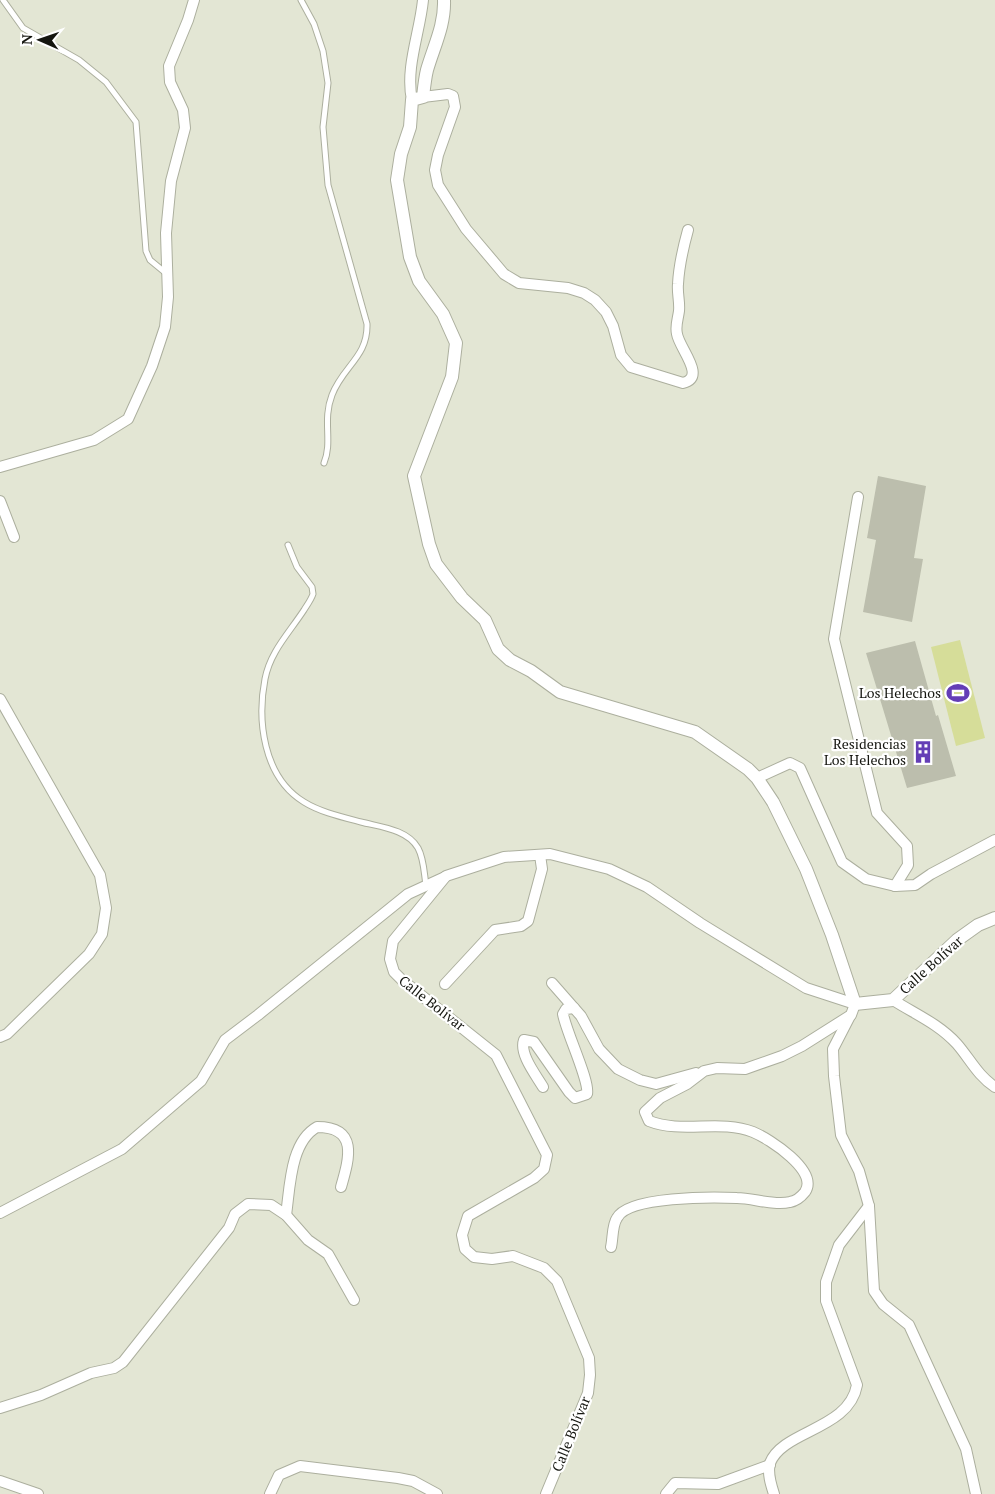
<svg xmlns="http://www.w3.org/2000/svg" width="995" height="1494" viewBox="0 0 995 1494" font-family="'PT Serif',serif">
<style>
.green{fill:#d6dd99}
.building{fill:#bcbead}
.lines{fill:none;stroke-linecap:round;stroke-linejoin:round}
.service-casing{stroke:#acaf9e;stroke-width:7}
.minor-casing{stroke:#acaf9e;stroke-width:12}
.tertiary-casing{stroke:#acaf9e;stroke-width:14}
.service{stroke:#fff;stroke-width:5}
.minor{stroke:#fff;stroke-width:10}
.tertiary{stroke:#fff;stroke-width:12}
.labels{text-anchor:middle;stroke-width:4.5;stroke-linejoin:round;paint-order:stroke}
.poi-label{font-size:14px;fill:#151610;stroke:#fff;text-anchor:end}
.street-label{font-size:14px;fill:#151610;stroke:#fff}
</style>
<rect width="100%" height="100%" fill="#e3e6d4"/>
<polygon class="green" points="960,640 985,738 956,746 931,647"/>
<g class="building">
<polygon points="878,476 926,486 914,558 923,559 912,622 863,612 876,540 867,538"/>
<polygon points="915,641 936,716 938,715 956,776 907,788 866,653"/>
</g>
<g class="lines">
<defs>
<g id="service">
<polyline points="3,0 23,28 79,60 106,82 136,122 146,251 150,260 167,274"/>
<path d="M301,0l13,24 9,27 5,32 -5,44 5,58 39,139c1,33 -24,42 -35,71 -10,26 1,46 -8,68"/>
<path d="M288,545l9,22 15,20 1,7c-2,6 -6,11 -9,16 -15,23 -34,42 -39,69 -8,41 -2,98 39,123 16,10 38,15 57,20 19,5 46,7 57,26 6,11 6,25 8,37"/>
</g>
<g id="minor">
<path d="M423,97l25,-3 5,2 2,11 -17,48 -3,15 3,15 28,44 38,45 15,9 49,5 16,5 11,7 11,12 7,14 8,29 10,12 52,16c24,-6 -4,-35 -6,-49 -2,-8 1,-15 2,-23 1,-9 -2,-18 -1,-27 1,-19 5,-36 10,-54"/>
<path d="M412,100c-7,-32 8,-68 11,-100"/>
<polyline points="0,467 94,440 128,419 152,366 165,327 168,297 166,233 171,181 185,128 183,110 170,82 169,66 188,20 194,0"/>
<polyline points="0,501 14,537"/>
<polyline points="0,699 100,875 106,908 102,934 89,954 7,1034 0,1037"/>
<polyline points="757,778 790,763 800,768 842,862 866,879 895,886 908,865 907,846 877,813 834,639 858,497"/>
<polyline points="895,886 915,885 931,874 995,840"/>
<polyline points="552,983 581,1016 599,1049 618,1069 640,1080 656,1084 696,1073"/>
<polyline points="445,984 495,930 521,926 528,921 542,869 540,855"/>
<path d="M893,1000c22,14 46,24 64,44 13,15 21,32 38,43"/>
<polyline points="850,1016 833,1049 834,1076 841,1135 859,1171 869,1206 874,1291 883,1304 909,1325 966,1449 976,1494"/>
<path d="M543,1087c-7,-12 -24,-33 -19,-47l10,2 35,50 6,6 12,-4c3,-13 -21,-62 -24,-80l3,-5 8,-1"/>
<polyline points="0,1213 122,1149 201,1081 225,1040 258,1015 408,894 445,877"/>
<path d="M286,1215c4,-27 4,-73 31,-88 42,0 32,32 24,60"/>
<polyline points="0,1408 41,1395 91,1373 114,1368 123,1362 229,1228 235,1214 248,1204 271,1205 286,1215 308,1240 328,1254 354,1300"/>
<polyline points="0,1481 38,1494"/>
<polyline points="270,1494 279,1475 300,1466 398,1478 413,1481 437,1494"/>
<path d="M546,1494l42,-101 2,-18 -1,-17 -32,-77 -13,-13 -31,-12 -21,3 -18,-2 -9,-8 -3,-14 6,-19 66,-38 10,-9 3,-14 -51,-100 -94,-75 -8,-8 -4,-13 3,-18 53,-65 58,-19 46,-3 59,15 38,18 53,36 106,65 49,16 -4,11 -49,31 -20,10 -37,13 -28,-1 -13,3 -17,13 -27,14 -15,14 4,9c33,13 71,-2 104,11 17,7 66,39 52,60 -4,5 -9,9 -15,10 -16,4 -37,-4 -53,-4 -24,-1 -109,-2 -120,20 -5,7 -4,21 -6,29"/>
<polyline points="666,1494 675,1483 718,1484 770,1465"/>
<path d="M774,1494c-3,-9 -7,-21 -4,-31 13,-33 79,-33 87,-78l-31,-84v-19l13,-37 30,-39"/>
</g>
<path id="tertiary" d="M444,0c1,25 -10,46 -17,70 -2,8 -3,18 -4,27l-11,3 -2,27 -9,27 -4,26 13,77 9,24 24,33 13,29 -4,34 -38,99 15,68 7,20 26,34 23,22 13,29 12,11 21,11 29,21 135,40 53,37 9,9 16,24 33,67 26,66 23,69 38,-4 64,-60 21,-15 17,-7"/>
</defs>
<use href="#service" class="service-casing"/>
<use href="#minor" class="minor-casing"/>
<use href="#tertiary" class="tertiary-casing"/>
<use href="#service" class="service"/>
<use href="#minor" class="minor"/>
<use href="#tertiary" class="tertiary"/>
</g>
<defs>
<symbol id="stadium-bare" viewBox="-9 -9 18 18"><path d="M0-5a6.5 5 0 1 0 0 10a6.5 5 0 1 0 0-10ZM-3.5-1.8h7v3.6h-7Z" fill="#643eb6" stroke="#fff" stroke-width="2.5" paint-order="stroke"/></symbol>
<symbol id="building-bare" viewBox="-9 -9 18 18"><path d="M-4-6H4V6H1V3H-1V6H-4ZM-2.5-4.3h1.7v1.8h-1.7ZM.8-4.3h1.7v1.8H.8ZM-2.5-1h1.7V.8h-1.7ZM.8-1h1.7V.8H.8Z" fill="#643eb6" stroke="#fff" stroke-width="2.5" paint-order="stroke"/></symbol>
</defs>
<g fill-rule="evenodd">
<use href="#stadium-bare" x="942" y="677" width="32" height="32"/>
<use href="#building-bare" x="907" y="736" width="32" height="32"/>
</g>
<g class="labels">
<g class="poi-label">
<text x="941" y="698">Los Helechos</text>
<text x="906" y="749">Residencias<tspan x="906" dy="16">Los Helechos</tspan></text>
</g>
<g class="street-label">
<text transform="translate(931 965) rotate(-42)" y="5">Calle Bolívar</text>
<text transform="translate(432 1003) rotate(38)" y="5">Calle Bolívar</text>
<text transform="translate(571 1434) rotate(-68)" y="5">Calle Bolívar</text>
</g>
</g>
<g transform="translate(40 40) rotate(272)" stroke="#ffffff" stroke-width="4" paint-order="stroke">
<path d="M0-4L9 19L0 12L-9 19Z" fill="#151610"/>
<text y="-8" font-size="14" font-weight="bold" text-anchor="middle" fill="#151610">N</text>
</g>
</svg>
